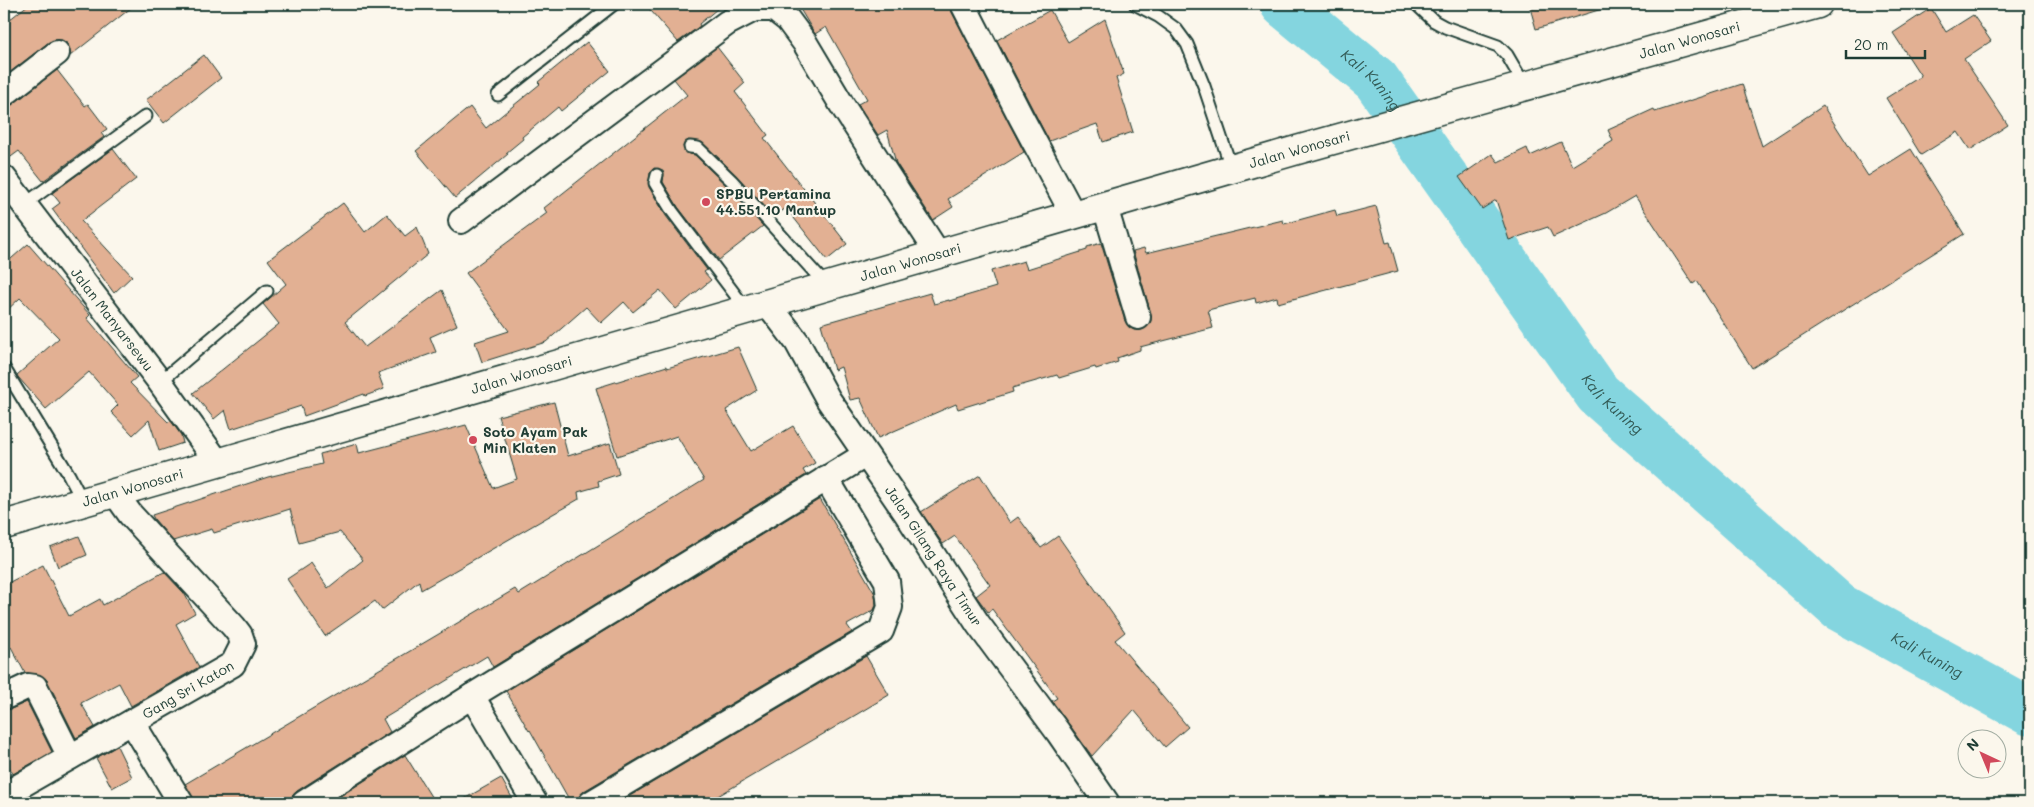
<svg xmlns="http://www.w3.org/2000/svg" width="2034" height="807" viewBox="0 0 2034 807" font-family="Mali,sans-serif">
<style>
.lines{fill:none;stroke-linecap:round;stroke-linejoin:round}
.river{stroke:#84d5df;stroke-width:48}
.building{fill:#e2b093;stroke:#1f3d34}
.lane-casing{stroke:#1f3d34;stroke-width:15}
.street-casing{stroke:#1f3d34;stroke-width:28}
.highway-casing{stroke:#1f3d34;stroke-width:31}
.lane{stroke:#fbf7ec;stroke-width:11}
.street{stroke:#fbf7ec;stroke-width:24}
.highway{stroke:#fbf7ec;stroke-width:28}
.poi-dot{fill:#d1495b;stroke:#fbf7ec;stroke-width:2}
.labels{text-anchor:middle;stroke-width:4.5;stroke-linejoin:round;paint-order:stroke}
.street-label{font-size:14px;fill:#1f3d34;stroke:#fbf7ec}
.poi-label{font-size:14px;font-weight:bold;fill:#1f3d34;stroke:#fbf7ec;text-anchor:start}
.water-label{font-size:15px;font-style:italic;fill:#335b56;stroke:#fbf7ec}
</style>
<rect width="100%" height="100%" fill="#fbf7ec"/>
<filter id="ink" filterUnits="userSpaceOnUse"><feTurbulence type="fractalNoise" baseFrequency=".02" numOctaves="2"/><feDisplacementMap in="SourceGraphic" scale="10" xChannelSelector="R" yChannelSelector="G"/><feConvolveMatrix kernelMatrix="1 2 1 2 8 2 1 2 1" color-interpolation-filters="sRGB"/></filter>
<g filter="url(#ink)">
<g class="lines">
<path class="river" id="s1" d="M1284,4l92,76 222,314 241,213 191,105"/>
</g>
<g class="building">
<polygon points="29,4 136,4 70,56 70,51 68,44 62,40 55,40 49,42 4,77 4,24"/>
<polygon points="645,4 723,4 699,24 700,26 678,42"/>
<polygon points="797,4 949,4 951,10 1024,152 948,199 953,207 933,220 896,163 887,130 878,135 858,104 867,99 826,27 815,34"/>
<polygon points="1529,4 1602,4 1602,9 1536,29"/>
<polygon points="1931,8 1946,32 1973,15 1991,41 1964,59 2008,125 1970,150 1958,132 1921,155 1886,98 1921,76 1893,33"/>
<polygon points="1050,10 1068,42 1105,19 1124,74 1116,78 1133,132 1103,142 1097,124 1049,141 997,40"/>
<polygon points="587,42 610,71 561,111 558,107 522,137 523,139 506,153 508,154 455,198 416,151 470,107 486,128 540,84 538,82"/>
<polygon points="717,47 745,83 735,92 768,135 764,138 847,244 827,260 786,208 774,217 737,176 703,143 688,140 683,146 685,153 695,155 727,186 763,226 719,260 678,207 663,182 664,173 663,170 654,168 650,173 649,187 666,216 707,270 704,272 711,280 676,309 660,290 633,312 624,302 601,323 586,307 546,342 482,362 475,342 509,331 466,273 547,213 544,208 687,95 674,79"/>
<polygon points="204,55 221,78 164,123 146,100"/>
<polygon points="57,70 85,106 88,104 107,129 101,133 104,137 43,181 19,151 4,162 4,107 12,105"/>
<polygon points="1742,84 1762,146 1823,106 1868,176 1911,149 1964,234 1752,368 1697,281 1693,284 1635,196 1606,213 1553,237 1548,227 1509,240 1496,200 1482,209 1459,177 1492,154 1498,162 1527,148 1530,156 1561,142 1572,166 1613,141 1608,130 1654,109 1655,112"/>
<polygon points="113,149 136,179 81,221 132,276 114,293 52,209 60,203 52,193"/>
<polygon points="343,203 365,232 387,214 405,236 417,227 428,254 345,322 365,347 442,290 457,325 430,337 436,352 378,373 384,389 365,396 364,394 304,416 301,406 231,429 225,410 214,419 193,393 279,324 263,304 286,284 268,260"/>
<polygon points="1376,206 1386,243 1390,242 1398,271 1278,303 1277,297 1256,303 1255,298 1208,310 1213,328 1140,347 1140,350 1117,358 1118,362 1096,369 1095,367 1059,378 1057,375 1012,388 1013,392 958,409 956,404 878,438 860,398 850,400 841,367 834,370 821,324 930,293 934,304 949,300 949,301 996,287 991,271 1024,261 1027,269 1087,250 1087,247 1101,243 1125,321 1129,327 1134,330 1141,330 1148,326 1151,321 1151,314 1133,251 1144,248 1146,253 1283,220 1284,224 1335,210 1337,216"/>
<polygon points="28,244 90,315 87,318 137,377 130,383 168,422 171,421 181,435 183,443 159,451 149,420 133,435 111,412 118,405 89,372 46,409 18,377 17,375 59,338 20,298 4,313 4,265"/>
<polygon points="738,347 757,390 726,410 751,451 793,426 815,463 803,470 806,475 493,667 487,656 383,719 390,732 297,791 292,796 290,803 195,803 185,784 515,589 519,594 704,480 677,436 617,456 596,388 667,366 667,368"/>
<polygon points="554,402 568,456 610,443 619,474 598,481 599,486 578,492 579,499 421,590 419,581 382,610 375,601 325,636 287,579 311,563 328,588 363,560 340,532 299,543 290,509 214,533 212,529 173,541 154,519 152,515 268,477 322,464 320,454 357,444 359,453 466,425 493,488 517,479 498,416"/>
<polygon points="980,475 1010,523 1018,517 1041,548 1058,536 1125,632 1115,640 1188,727 1165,747 1134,710 1092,756 1052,701 1057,698 992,609 988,612 976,596 990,585 955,536 943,544 921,512"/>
<polygon points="820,499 875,594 876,605 874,610 847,625 852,632 584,791 579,797 577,803 571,803 530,730 529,731 506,691"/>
<polygon points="79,536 87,555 58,567 50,547"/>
<polygon points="43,565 69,616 100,599 103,605 164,572 184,593 195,613 176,624 199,667 131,706 119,683 81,703 95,727 76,738 47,680 37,674 25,673 11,647 4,651 4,585"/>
<polygon points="866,656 889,695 859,713 706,803 618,803"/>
<polygon points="27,702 52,752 13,774 4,757 4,712"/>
<polygon points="117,746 132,777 112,788 96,758"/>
<polygon points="405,755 435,803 329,803"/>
<polygon points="501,778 515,803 457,803"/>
</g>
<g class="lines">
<defs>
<g id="lane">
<polyline points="1135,4 1158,16 1176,29 1187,44 1204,86 1232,170"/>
<polyline points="1416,4 1434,21 1445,27 1498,46 1507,55 1525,86"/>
<polyline points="498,95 614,4"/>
<polyline points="690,147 698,148 732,181 826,285"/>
<polyline points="657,175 655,183 672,211 746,309"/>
<polyline points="25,204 146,116"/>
<polyline points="4,368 69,475 83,502"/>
<polyline points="160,382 267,291"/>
</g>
<g id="street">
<polyline points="963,4 1021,117 1074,216"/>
<polyline points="4,94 57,53"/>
<path id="s2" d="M4,178l156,204 58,81"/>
<polyline points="1105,207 1138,317"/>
<polyline points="461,221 727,23 754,9 774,9 788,20 805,43 842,105 939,255"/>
<path id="s3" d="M768,304l29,38 31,57 78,114 72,111 80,108 49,71"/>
<polyline points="4,694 7,696 28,686 35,687 70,757"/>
<polyline points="472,696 535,803"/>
<polyline points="132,722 181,803"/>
<path id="s4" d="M4,795l229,-131 10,-20 -3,-9 -6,-8 -104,-113 -15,-21"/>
<polyline points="304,803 472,696 865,455"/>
<polyline points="591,803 881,631 890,607 887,581 826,478"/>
</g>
<g id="highway">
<path id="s5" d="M4,525l1293,-375 521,-146"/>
</g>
</defs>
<use href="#lane" class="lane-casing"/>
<use href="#street" class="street-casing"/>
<use href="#highway" class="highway-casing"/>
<use href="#lane" class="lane"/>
<use href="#street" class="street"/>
<use href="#highway" class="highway"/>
</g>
</g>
<g class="poi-dot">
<circle cx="706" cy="202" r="5"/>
<circle cx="473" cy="440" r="5"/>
</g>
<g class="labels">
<g class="street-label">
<text dy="5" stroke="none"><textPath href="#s5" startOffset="1754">Jalan Wonosari</textPath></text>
<text dy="5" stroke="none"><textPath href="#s5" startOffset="1349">Jalan Wonosari</textPath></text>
<text dy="5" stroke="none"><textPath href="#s5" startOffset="944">Jalan Wonosari</textPath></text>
<text dy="5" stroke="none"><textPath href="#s2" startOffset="178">Jalan Manyarsewu</textPath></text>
<text dy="5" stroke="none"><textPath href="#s5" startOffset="539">Jalan Wonosari</textPath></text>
<text dy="5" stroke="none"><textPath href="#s5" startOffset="134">Jalan Wonosari</textPath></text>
<text dy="5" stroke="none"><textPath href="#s3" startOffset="302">Jalan Gilang Raya Timur</textPath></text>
<text dy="5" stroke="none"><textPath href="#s4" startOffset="212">Gang Sri Katon</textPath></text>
</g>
<g class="poi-label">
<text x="716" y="199">SPBU Pertamina<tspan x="716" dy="16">44.551.10 Mantup</tspan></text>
<text x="483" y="437">Soto Ayam Pak<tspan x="483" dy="16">Min Klaten</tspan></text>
</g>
<g class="water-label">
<text dy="5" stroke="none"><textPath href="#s1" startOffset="116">Kali Kuning</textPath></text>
<text dy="5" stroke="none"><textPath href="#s1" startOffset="521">Kali Kuning</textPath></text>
<text dy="5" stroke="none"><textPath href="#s1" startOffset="926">Kali Kuning</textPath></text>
</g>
</g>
<rect width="2034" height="807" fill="none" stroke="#fbf7ec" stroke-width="20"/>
<rect x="10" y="10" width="2014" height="787" fill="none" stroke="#1f3d34" stroke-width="2" filter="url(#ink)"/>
<g transform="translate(1982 754) rotate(316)"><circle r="24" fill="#fbf7ec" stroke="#a3ada2"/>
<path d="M0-4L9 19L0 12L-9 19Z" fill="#d1495b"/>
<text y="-8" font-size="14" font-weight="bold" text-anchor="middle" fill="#1f3d34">N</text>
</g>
<path d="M1846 50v8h79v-8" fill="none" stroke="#1f3d34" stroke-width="2.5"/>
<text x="1854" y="50" font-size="15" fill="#1f3d34" stroke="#fbf7ec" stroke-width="4" paint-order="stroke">20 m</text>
</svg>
